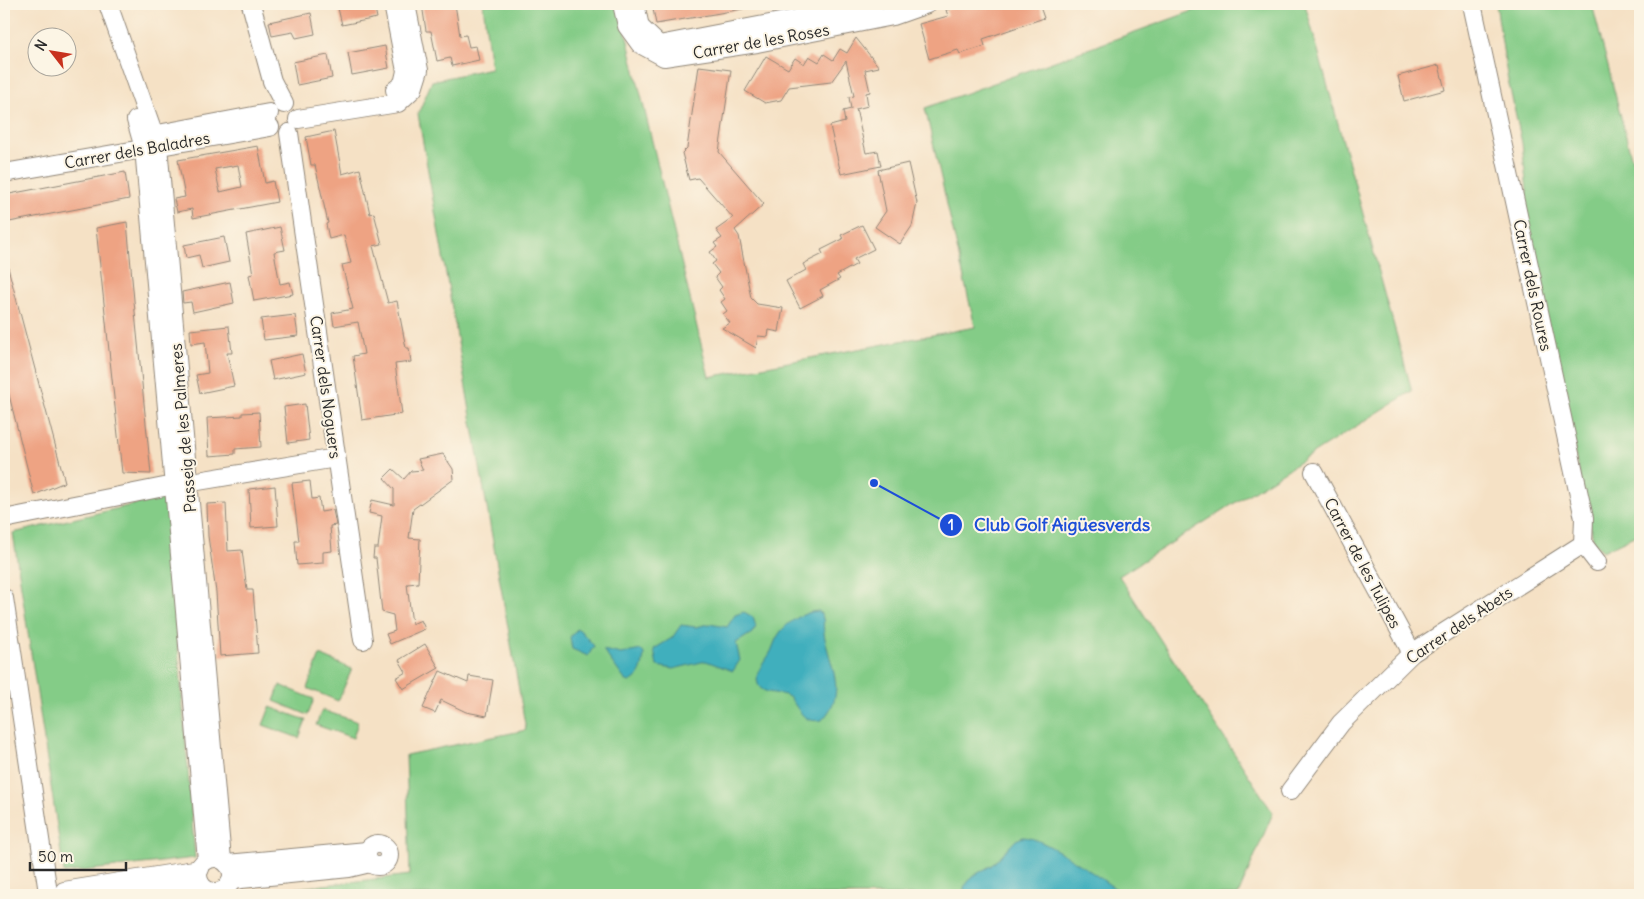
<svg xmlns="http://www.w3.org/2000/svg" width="1644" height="899" viewBox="0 0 1644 899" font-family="Delius,sans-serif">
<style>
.green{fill:#84cc87;stroke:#587c59}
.water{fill:#41afbd;stroke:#366d74}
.building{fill:#eea383;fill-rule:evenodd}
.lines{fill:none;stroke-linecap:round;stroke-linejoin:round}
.minor-casing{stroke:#908678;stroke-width:20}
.minor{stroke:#fff;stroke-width:18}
.labels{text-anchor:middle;stroke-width:4;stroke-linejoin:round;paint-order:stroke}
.street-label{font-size:16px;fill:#2b2b2b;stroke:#fcf5e5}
.leader{fill:none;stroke:#1d4ed8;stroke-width:2}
.callout-dot{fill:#1d4ed8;stroke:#fcf5e5;stroke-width:2}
.mark-label{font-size:15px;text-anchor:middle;font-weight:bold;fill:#fff}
.callout-label{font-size:18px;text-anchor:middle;font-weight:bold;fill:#1d4ed8;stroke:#fcf5e5;stroke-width:4;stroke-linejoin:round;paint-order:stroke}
</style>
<rect width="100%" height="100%" fill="#fcf5e5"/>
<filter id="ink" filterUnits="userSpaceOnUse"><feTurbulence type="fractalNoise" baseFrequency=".02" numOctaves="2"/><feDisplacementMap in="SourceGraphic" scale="10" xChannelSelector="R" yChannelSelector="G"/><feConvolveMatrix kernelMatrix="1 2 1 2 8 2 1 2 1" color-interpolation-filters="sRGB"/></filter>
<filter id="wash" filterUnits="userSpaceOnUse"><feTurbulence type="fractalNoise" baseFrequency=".0096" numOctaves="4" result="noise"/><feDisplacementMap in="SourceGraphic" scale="20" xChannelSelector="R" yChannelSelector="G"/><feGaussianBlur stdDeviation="1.12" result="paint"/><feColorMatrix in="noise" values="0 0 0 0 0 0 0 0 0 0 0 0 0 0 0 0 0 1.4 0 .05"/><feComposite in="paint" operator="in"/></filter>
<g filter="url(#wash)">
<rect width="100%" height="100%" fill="#f5e1c5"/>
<g class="green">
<polygon points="483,4 619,4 709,377 975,327 925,108 1212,4 1305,4 1412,391 1119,576 1273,813 1238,895 237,895 410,875 406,755 526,730 418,114 432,81 491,68"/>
<polygon points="1496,4 1592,4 1632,160 1640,157 1640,533 1603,551 1594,543 1521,203 1527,191 1522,143 1507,75"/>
<polygon points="166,497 195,858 64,873 13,533"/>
<polygon points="320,655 352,669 338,701 307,688"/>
<polygon points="280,685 314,699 308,715 274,701"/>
<polygon points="270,707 306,720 299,738 263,725"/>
<polygon points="322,710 358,722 353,738 316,725"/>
</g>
<g class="water">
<path d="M819,611l4,7c1,5 0,10 1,15 5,33 25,59 -2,87 -20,4 -22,-11 -33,-23 -8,-6 -27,-1 -31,-13 -4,-11 5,-20 11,-29 4,-6 5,-14 10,-21 7,-11 26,-23 40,-23z"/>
<polygon points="744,612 753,617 756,627 752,633 736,643 740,660 733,671 706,661 673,669 657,666 654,649 672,638 681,625 696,627 709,624 727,627 735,615"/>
<polygon points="577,629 580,630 594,646 588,656 572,649 570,637"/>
<path d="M603,650l18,4 20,-4 3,4c-1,11 -3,24 -15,28l-4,-2z"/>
<path d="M1023,837c23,0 80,44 102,58h-161v-8l9,-11 19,-11 24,-25z"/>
</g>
<g id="blocks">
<g class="building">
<polygon points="357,4 374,4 377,18 342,25 338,8"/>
<polygon points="422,4 455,4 460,36 466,35 469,47 476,46 479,60 452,66 450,58 437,61 431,31 426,31"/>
<polygon points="652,4 743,4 743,9 656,24"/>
<polygon points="965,4 1039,4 1044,18 983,39 985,46 960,54 958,50 929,59 919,24 948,16 946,10"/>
<polygon points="311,13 315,34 296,38 293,32 272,36 269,22"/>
<polygon points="856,38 879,67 865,70 870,92 866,93 868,106 856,109 866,153 878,151 881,166 841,174 830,126 845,122 843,111 851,109 849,97 854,96 846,61 831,82 789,87 781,100 765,103 745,91 766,56 788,69 795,58 804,64 809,56 819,62 824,54 833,60 840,49 847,53"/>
<polygon points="385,46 389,68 352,75 348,53"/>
<polygon points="328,55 332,78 297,85 293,62"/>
<polygon points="1439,65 1445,90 1404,101 1398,76"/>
<polygon points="699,66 731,70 719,152 764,204 735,230 739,236 751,298 757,304 783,308 779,332 769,330 768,337 758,336 756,348 722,328 730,323 723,314 727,311 721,302 725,299 719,290 722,287 715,277 719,273 712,264 716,261 710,252 717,247 714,243 722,238 716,230 733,218 698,178 689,180 682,153 687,148"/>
<polygon points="334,131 342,174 360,169 370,214 374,213 382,244 373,246 388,303 397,301 406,348 409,348 411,362 395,364 402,414 362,420 353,356 364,354 358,322 334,326 332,313 353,309 342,265 351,263 344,235 329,239 326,224 328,223 315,165 311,165 306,137"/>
<path d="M258,146l7,37 8,-2 4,21 -84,16 -1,-9 -15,3 -3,-13 11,-2 -7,-37zM238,165l4,22 -22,5 -5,-23z"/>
<polygon points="908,163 917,203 912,226 900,244 875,227 886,211 878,170"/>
<polygon points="125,172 129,199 4,223 4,195"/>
<polygon points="127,222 136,323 151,474 122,473 96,228"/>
<polygon points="862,225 874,249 854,259 857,264 837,275 840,279 820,290 823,296 800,308 786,281 806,270 803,264 823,254 821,250 843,239 841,235"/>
<polygon points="280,227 285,250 274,252 280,284 290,282 293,294 254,301 249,275 253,274 246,234"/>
<polygon points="224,237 229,262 202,268 199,255 186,258 184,245"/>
<polygon points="4,264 7,264 65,482 34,495 4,375"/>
<polygon points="230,282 234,303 193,312 191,302 183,303 182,292"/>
<polygon points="295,315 298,336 264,340 261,319"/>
<polygon points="229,326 232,353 227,353 234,386 200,393 196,375 208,373 205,342 191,344 190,330"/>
<polygon points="302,354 306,373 273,380 269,361"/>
<polygon points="305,404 309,440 288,443 284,407"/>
<polygon points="259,412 261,447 235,449 235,454 209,456 207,418 242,416 242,413"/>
<polygon points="443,454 453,469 454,479 413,509 409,538 420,539 418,583 407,584 412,624 421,620 425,629 390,644 386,634 395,631 393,615 382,612 376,558 373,558 374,548 378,548 382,516 369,513 372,500 394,505 394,489 384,478 393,469 404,479 411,471 423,470 418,459"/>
<polygon points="310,481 312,499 319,498 321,512 333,510 336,525 330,526 332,551 323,552 323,563 297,565 295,541 299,541 292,483"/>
<polygon points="275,486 278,526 251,528 249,489"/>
<polygon points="226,503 228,551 242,550 247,590 253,590 258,653 220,656 216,592 208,536 207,504"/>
<polygon points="425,644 439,668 403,689 396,678 406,672 399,660"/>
<polygon points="440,671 468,683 469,676 493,680 487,716 466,712 441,700 435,713 423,708"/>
</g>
</g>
</g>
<g filter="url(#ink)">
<use href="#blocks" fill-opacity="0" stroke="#908678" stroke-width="1"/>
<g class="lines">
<defs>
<g id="minor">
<polyline points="108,4 158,146 222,860"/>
<polyline points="251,4 272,81 284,104"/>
<polyline points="393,4 406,71 403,84 395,90"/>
<polyline points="622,4 627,26 640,44 664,57 757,43 893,16 927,4"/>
<polyline points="635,4 640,27 659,45 875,4"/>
<polyline points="1472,4 1584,518 1583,544 1597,562"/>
<polyline points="298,119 398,103 413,89 419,70 406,4"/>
<polyline points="136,120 144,148 207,860"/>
<polyline points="289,133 363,640"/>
<polyline points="142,137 269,113"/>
<polyline points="4,173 270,127"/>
<polyline points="1314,472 1412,653"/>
<polyline points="4,519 174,485 336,458"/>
<polyline points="4,598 47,886"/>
<polyline points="1290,791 1341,723 1412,653 1583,544"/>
<circle cx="378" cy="855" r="11"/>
<circle cx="215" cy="875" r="17"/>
<polyline points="227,864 367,851"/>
<polyline points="231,880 349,868 370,863"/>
<polyline points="64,891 200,869"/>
<polyline points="115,895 200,883"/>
</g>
</defs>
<use href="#minor" class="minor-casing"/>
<use href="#minor" class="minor"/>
</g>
</g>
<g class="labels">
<g class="street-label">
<text transform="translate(761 41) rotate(-10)" y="6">Carrer de les Roses</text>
<text transform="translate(137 150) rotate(-10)" y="6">Carrer dels Baladres</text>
<text transform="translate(1533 285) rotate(78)" y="6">Carrer dels Roures</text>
<text transform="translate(326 387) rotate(82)" y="6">Carrer dels Noguers</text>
<text transform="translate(183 428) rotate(-95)" y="6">Passeig de les Palmeres</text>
<text transform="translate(1363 563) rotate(62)" y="6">Carrer de les Tulipes</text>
<text transform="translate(1459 625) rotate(-34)" y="6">Carrer dels Abets</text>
</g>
</g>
<path class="leader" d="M874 483L951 525"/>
<g class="callout-dot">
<circle cx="874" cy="483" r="5"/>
<circle cx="951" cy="525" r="12"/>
</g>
<g class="mark-label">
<text x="951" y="530">1</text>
</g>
<g class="callout-label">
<text x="1062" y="531">Club Golf Aigüesverds</text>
</g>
<rect width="1644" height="899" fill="none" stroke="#fcf5e5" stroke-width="20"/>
<g transform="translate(52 52) rotate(301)"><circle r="24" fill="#fcf5e5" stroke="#a8a49b"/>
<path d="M0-4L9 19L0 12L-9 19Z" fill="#c8321e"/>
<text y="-8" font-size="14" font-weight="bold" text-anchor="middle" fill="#2b2b2b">N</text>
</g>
<path d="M30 862v8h96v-8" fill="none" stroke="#2b2b2b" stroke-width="2.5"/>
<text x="38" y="862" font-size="15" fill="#2b2b2b" stroke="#fcf5e5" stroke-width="4" paint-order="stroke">50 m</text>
</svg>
